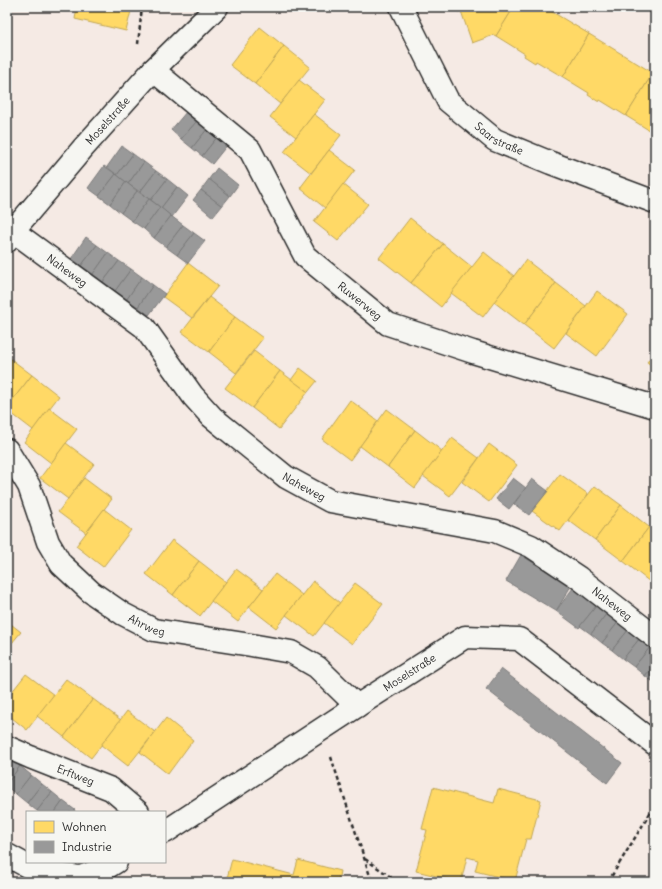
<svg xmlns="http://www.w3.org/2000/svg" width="662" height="889" viewBox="0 0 662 889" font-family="Delius,sans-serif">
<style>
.homes{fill:#ffd966;stroke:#bfa554}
.industry{fill:#999;stroke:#787878}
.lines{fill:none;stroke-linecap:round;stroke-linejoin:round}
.minor-casing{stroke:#2b2b2b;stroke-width:25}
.path{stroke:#2b2b2b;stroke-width:2.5;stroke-dasharray:4 3;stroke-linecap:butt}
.minor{stroke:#f6f6f2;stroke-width:22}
.labels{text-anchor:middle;stroke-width:4;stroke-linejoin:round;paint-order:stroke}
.street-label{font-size:11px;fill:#2b2b2b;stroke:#f6f6f2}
</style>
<rect width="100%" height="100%" fill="#f5eae4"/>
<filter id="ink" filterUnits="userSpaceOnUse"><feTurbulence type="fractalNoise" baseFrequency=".025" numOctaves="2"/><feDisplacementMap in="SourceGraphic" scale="8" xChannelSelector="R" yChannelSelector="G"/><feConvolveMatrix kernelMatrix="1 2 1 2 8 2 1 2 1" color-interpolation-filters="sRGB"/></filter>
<g filter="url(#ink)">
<g class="homes">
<polygon points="77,7 132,7 126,31 75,19"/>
<polygon points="457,7 514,7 496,36 494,35 472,43 461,11 458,12"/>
<polygon points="514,7 544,7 589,34 563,77 536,61 535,63 524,56 525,54 496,36"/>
<polygon points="260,27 284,46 255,84 230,65"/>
<polygon points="589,34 653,73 626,116 600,100 599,102 588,95 589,93 563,77"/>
<polygon points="284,46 310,67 280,104 255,84"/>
<polygon points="653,73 655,75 655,137 651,135 652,132 626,116"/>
<polygon points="299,80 325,100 296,137 270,117"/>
<polygon points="314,114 341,135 311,173 284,152"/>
<polygon points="329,150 355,170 325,208 300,188"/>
<polygon points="343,184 368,204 338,241 314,222"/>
<polygon points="410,218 443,244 411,283 379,258"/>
<polygon points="443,244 472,267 441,307 411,283"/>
<polygon points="484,252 514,276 483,317 451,293"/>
<polygon points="526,260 556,283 524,325 494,302"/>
<polygon points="188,263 218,286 192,318 163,297"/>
<polygon points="556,283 586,306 554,348 524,325"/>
<polygon points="597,291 628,314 597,356 566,333"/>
<polygon points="209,297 235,317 209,352 182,332"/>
<polygon points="235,317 263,338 236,373 209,352"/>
<polygon points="254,351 280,371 252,408 225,388"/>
<polygon points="655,352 655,368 647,362"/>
<polygon points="7,356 32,375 7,407"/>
<polygon points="300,368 317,381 308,392 291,380"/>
<polygon points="280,371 308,392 279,429 252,408"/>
<polygon points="32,375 59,396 33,430 7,410 7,407"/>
<polygon points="350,400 378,421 350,460 322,439"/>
<polygon points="49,408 77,429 51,463 24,442"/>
<polygon points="387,409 415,430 388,467 360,446"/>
<polygon points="415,430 442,451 415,488 388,467"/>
<polygon points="452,438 479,458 450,496 423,476"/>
<polygon points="66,443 94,464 68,499 40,478"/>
<polygon points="489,444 517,465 489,502 462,482"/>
<polygon points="560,474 588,494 560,531 532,511"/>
<polygon points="84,478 112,499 86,533 58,512"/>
<polygon points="595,486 621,505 595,540 568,520"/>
<polygon points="621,505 649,527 623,561 595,540"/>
<polygon points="104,509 131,530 103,567 76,546"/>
<polygon points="649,527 655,531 655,576 650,582 623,561"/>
<polygon points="172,540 199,561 173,595 146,574"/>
<polygon points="199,561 226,582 200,616 173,595"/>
<polygon points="236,569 263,589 238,622 211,601"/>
<polygon points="275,574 302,595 276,628 249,607"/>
<polygon points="313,581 340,603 314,636 286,615"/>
<polygon points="355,583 383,604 352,644 324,623"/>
<polygon points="7,621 21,632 7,649"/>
<polygon points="26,674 54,695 27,730 7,714 7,698"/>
<polygon points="66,679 93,699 64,737 37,716"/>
<polygon points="93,699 121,720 91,758 64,737"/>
<polygon points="127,711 155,732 128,766 101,745"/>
<polygon points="166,718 193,740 168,774 140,752"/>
<polygon points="433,787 494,803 498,789 541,800 531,839 526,839 515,881 475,871 478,860 467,857 461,882 416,871 427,830 422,829"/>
<polygon points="232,859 294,875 298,860 340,871 338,882 226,882"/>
</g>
<g class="industry">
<polygon points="187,111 198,120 181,139 171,130"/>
<polygon points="198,120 208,128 192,148 181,139"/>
<polygon points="208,128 218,136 202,156 192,148"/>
<polygon points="218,136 228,144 212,164 202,156"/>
<polygon points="122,146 133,154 117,175 107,167"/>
<polygon points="133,154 144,162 128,184 117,175"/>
<polygon points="144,162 156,171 140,192 128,184"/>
<polygon points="104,166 116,174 99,196 88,188"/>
<polygon points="217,168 238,185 230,196 209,179"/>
<polygon points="156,171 167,179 151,200 140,192"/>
<polygon points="116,174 126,182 110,204 99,196"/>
<polygon points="167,179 177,187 161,208 151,200"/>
<polygon points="209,179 230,196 222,206 201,190"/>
<polygon points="126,182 137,191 121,213 110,204"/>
<polygon points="177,187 188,196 172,217 161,208"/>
<polygon points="201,190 222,206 213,217 193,200"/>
<polygon points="137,191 149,199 132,221 121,213"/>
<polygon points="149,199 160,207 144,229 132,221"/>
<polygon points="160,207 171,216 154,238 144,229"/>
<polygon points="171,216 183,225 166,247 154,238"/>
<polygon points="183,225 194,233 177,255 166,247"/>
<polygon points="194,233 205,241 188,263 177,255"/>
<polygon points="86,237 97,245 81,266 71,259"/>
<polygon points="97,245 108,253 93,274 81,266"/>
<polygon points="108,253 119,261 103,282 93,274"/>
<polygon points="119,261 131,269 115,291 103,282"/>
<polygon points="131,269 142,277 127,299 115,291"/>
<polygon points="142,277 153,285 138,307 127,299"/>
<polygon points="153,285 165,294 149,315 138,307"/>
<polygon points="513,478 526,488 509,509 496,499"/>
<polygon points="532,479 548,491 529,515 514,504"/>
<polygon points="521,555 571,586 556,611 506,581"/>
<polygon points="573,588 597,605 579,628 556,611"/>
<polygon points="597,605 607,613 591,634 580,626"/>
<polygon points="607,613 619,621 602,643 591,634"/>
<polygon points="619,621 629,629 612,650 602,643"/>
<polygon points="629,629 640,638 623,659 612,650"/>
<polygon points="640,638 651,646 634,667 623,659"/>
<polygon points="651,646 655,649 655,664 645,676 634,667"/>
<polygon points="655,664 655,683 645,676"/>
<polygon points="501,669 622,763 607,783 486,689"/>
<polygon points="10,758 20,766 7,784 7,761"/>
<polygon points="20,766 31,775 16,794 7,787 7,784"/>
<polygon points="31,775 42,784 27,803 16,794"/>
<polygon points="42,784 52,792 37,811 27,803"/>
<polygon points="52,792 63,801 55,812 39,812 37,811"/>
<polygon points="63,801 75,810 74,812 55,812"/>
</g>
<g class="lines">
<defs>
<g id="minor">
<path id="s1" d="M401,7l47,94 47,39 56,23 104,39"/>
<path id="s2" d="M153,70l97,80 55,106 83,68 85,28 182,55"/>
<path id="s3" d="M13,231l131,96 49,69 19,21 74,60 44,24 165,30 36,15 48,32 76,59"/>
<path id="s4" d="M7,241l6,-10 71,-84 69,-77 64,-63"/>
<path id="s5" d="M7,450l22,36 19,56 13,22 30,28 32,22 31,16 97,15 40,7 26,15 40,39"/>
<path id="s6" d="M7,747l23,10 81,32 27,23"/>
<path id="s7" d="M165,832l192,-126 108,-69 54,2 136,105"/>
<polyline points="7,855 38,872 80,877 108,867 116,862"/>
</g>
</defs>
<use href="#minor" class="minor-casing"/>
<g class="path">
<polyline points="138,44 142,7"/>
<polyline points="331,757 372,882"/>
<polyline points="365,859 398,882"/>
<polyline points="608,882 655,805"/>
</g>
<use href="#minor" class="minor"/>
</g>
</g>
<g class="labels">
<g class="street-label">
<text dy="4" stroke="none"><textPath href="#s4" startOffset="157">Moselstraße</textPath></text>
<text dy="4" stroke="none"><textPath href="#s1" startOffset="169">Saarstraße</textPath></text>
<text dy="4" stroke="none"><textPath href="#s3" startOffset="67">Naheweg</textPath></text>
<text dy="4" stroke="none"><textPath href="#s2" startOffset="316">Ruwerweg</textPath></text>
<text dy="4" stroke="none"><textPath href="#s3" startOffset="391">Naheweg</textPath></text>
<text dy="4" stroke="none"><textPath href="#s3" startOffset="727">Naheweg</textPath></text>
<text dy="4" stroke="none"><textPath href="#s5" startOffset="233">Ahrweg</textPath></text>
<text dy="4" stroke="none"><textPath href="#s7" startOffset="292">Moselstraße</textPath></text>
<text dy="4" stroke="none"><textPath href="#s6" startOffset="74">Erftweg</textPath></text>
</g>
</g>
<rect width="662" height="889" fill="none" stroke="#f6f6f2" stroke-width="24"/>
<rect x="12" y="12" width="638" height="865" fill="none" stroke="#2b2b2b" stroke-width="1.5" filter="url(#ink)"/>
<rect x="26" y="811" width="140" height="52" fill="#f6f6f2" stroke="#a5a5a2"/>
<rect x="34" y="821" width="20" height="12" fill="#ffd966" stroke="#a5a5a2"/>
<text x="62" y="831" font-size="12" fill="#2b2b2b">Wohnen</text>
<rect x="34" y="841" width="20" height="12" fill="#999999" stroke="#a5a5a2"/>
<text x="62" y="851" font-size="12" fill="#2b2b2b">Industrie</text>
</svg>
